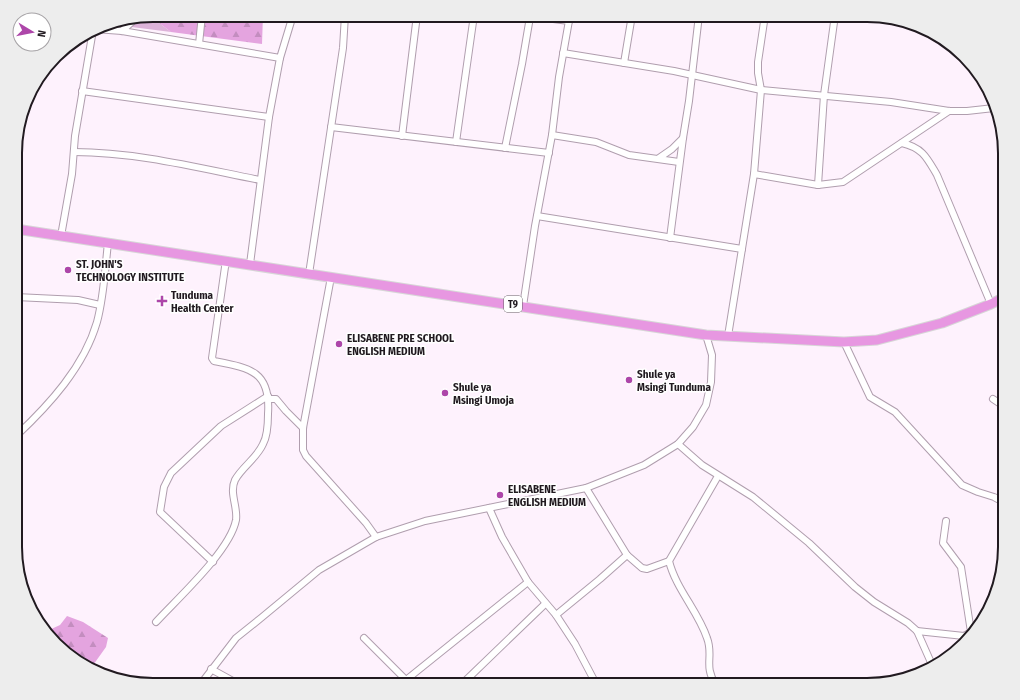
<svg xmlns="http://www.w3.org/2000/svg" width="1020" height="700" viewBox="0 0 1020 700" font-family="'Fira Sans Condensed',sans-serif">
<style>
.grass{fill:#ddb3d9}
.forest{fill:url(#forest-firs)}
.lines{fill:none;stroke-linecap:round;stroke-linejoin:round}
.minor-casing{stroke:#b09eae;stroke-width:8}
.highway-casing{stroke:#d7d6d7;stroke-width:11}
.minor{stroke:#fff;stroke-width:6}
.highway{stroke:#e797e1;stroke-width:9}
.poi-dot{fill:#ad46a9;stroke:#fff;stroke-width:1.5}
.labels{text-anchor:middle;stroke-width:3;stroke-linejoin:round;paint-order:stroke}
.shield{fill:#fff;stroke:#645f63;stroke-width:1}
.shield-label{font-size:10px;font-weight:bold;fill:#211a20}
.poi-label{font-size:11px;font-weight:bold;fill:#211a20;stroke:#fff;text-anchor:start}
.rim{fill:none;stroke:#211a20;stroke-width:2}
</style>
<defs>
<pattern id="forest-firs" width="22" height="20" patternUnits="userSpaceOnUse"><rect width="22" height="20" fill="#e4a4df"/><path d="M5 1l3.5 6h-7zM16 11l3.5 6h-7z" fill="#c38dbf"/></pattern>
</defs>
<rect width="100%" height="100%" fill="#fef2fd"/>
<polygon class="grass" points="153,15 162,15 159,23 171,32 108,24"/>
<g class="forest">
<polygon points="162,15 263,15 262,44 171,32 159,23"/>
<polygon points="67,616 83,622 108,638 106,647 91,668 69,657 47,631 60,625"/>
</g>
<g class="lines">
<defs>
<g id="minor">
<polyline points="522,15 569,21"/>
<polyline points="95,29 122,31 280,58"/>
<polyline points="122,31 136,18"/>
<polyline points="199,44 202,15"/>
<polyline points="563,53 674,71 761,90 891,102 949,111 967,111 994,108"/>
<polyline points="624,63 632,15"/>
<polyline points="82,91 269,117"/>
<polyline points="331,127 549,153"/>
<polyline points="552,135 596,142 629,155 679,162"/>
<polyline points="402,136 417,15"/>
<polyline points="456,142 474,15"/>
<path d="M902,143c21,5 25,15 35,32l54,129"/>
<polyline points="505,148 522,64 530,17"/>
<path d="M74,152c62,0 125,16 186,28"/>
<polyline points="659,158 672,149 683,138"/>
<polyline points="754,174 761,90 758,73 758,62 765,15"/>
<polyline points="818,185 824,95 835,15"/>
<polyline points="537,216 742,249"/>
<polyline points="61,236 72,174 75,136 93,30"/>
<polyline points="670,238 683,138 689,101 699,15"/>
<polyline points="250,264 269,117 280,58 293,15"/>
<polyline points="309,274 343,48 345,15"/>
<polyline points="331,277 303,428 303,450 306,456 366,523 376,537"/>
<polyline points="16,297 78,300 100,305"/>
<polyline points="523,306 535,226 552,135 559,77 570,15"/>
<polyline points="728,336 754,174 818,185 843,182 949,111"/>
<polyline points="844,342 870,397 895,412 962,485 978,492 994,497 1005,503"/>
<polyline points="269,399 276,399 286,411 303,428"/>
<polyline points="993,399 1005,407"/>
<path d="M16,436c33,-31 68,-69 81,-114 7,-26 8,-53 11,-79"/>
<polyline points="678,444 702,465 753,497 809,543 855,587 874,602 908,623 917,631 933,667"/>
<polyline points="586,488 627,555 642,568 647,569 669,561"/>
<polyline points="489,508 502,537 528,582 556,615 575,644 594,680 593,685"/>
<polyline points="213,562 160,512 164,487 171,473 221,426 268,396"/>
<polyline points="556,615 600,579 627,555"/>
<path d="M156,622c22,-24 74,-71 80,-102 2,-13 -7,-27 -1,-40 7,-13 22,-22 28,-36 4,-7 5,-21 5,-30 3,-43 -18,-46 -54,-53l-2,-3 14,-98"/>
<polyline points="917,631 964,636 971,632 961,567 943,543 946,521"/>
<polyline points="364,638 406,680"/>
<polyline points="211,669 240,685"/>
<polyline points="200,685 236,638 261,618 319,570 376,537 425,521 586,488 644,465 678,444 693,427 706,405 711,382 712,355 706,335"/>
<polyline points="395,685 406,680 528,582"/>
<polyline points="461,685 545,604"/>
<path d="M716,685c-13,-19 -2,-29 -9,-47 -9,-27 -31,-49 -38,-77l49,-85"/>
</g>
<polyline id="highway" points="16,229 706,335 844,342 877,340 942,323 991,304 1005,297"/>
</defs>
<use href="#minor" class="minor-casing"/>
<use href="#highway" class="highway-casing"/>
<use href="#minor" class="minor"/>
<use href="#highway" class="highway"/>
</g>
<g class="poi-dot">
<circle cx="68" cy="270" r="4"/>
<path d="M160 295h4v4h4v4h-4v4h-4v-4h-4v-4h4z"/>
<circle cx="339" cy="344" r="4"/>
<circle cx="629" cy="380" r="4"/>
<circle cx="445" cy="393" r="4"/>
<circle cx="500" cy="495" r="4"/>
</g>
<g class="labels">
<rect class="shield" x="504" y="296" width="18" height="16" rx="3"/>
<g class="shield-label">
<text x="513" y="308">T9</text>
</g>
<g class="poi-label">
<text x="76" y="268">ST. JOHN'S<tspan x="76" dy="13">TECHNOLOGY INSTITUTE</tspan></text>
<text x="171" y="299">Tunduma<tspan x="171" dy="13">Health Center</tspan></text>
<text x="347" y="342">ELISABENE PRE SCHOOL<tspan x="347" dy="13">ENGLISH MEDIUM</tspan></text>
<text x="637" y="378">Shule ya<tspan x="637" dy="13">Msingi Tunduma</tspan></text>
<text x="453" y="391">Shule ya<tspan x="453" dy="13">Msingi Umoja</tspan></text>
<text x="508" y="493">ELISABENE<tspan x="508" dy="13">ENGLISH MEDIUM</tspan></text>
</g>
</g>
<path d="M0 0H1020V700H0ZM153 22H867A131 131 0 0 1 998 153V547A131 131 0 0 1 867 678H153A131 131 0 0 1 22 547V153A131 131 0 0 1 153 22Z" fill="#ededed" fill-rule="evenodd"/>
<path class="rim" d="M153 22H867A131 131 0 0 1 998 153V547A131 131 0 0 1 867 678H153A131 131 0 0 1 22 547V153A131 131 0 0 1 153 22Z"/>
<g transform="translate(32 32) rotate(100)"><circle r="19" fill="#ffffff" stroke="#a6a3a6"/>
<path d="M0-3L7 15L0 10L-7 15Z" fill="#ad46a9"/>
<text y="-6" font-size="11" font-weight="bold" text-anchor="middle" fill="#211a20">N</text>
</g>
</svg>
